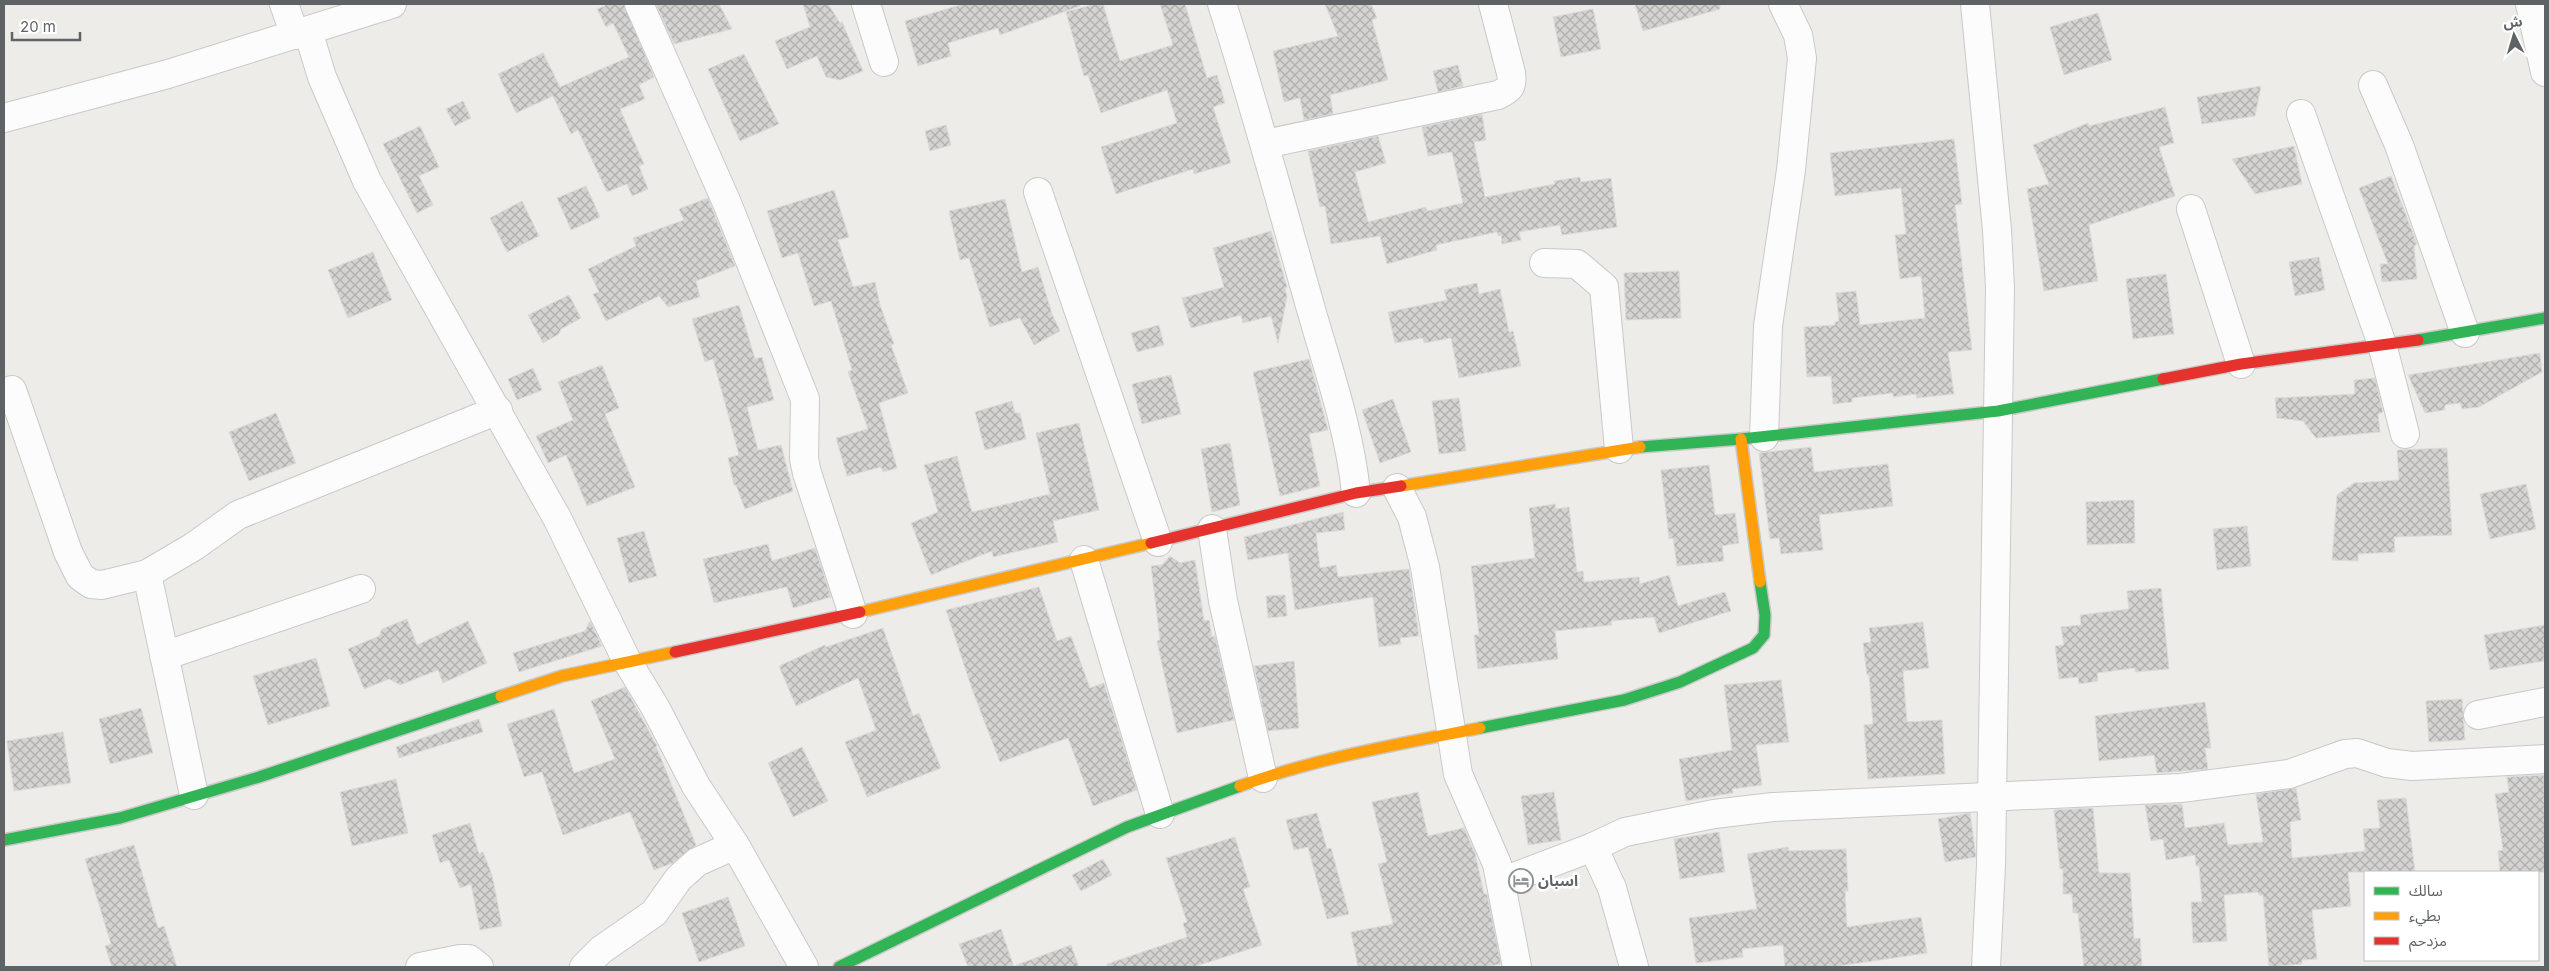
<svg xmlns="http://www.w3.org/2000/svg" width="2549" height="971" viewBox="0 0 2549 971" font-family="Inter,'Noto Sans Arabic',sans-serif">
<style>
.building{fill:url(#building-cross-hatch);stroke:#dddbd8}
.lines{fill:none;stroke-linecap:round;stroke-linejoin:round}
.street-casing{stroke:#c8c9c8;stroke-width:30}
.fast-casing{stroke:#c8c9c8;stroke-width:14}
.slow-casing{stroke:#c8c9c8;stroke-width:14}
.jam-casing{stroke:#c8c9c8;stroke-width:14}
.street{stroke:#fcfcfc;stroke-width:28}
.fast{stroke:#30b455;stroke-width:11}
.slow{stroke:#ff9f0a;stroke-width:11}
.jam{stroke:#e5322d;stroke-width:11}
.labels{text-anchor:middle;stroke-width:5;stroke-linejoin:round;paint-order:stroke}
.poi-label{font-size:15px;font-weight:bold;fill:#5e6366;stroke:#fff;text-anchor:start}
</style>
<defs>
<pattern id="building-cross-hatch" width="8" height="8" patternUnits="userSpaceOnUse" patternTransform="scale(1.25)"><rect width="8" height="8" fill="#d4d3d2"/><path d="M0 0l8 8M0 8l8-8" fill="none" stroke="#afafae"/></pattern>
</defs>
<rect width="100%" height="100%" fill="#eeece9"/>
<g class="building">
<polygon points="604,4 624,4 654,77 639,85 645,99 620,109 644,164 639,166 648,189 632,196 627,184 607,192 578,130 571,134 553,96 516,113 498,74 543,53 560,87 629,57 613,23 606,27 597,9 605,6"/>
<polygon points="656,4 719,4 732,29 674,44"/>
<polygon points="803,4 828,4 840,23 842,22 863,71 840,80 826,77 817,56 787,69 775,41 810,27"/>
<polygon points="964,4 1079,4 1080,6 1000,35 998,28 948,43 951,56 918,66 905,21"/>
<polygon points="1095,4 1103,4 1120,61 1173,45 1160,4 1185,4 1207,78 1217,75 1225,103 1213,107 1231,163 1194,174 1193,169 1116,194 1101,147 1177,123 1167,90 1101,113 1088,75 1084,76 1066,12"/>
<polygon points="1325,4 1371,4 1377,18 1372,20 1388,80 1330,95 1333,114 1304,120 1300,98 1284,102 1273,51 1338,36"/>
<polygon points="1635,4 1720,4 1720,9 1643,31"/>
<polygon points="1593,9 1601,49 1561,57 1553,17"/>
<polygon points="2098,13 2112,60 2064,75 2050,27"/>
<polygon points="744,54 779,124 740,141 708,69"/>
<polygon points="1458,65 1463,86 1438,92 1433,71"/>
<polygon points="2261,86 2255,116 2202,124 2197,97"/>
<polygon points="463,101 471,118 455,126 446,109"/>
<polygon points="2165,107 2174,143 2159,147 2175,196 2089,225 2098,281 2044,291 2027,189 2049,184 2033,145 2088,123 2089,126"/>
<polygon points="1482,114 1486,140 1474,142 1485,197 1555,184 1554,181 1580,177 1581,182 1611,178 1617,227 1562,235 1560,225 1519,232 1521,240 1502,244 1501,235 1498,236 1497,232 1436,245 1437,250 1387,264 1380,236 1331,244 1325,206 1320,207 1308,151 1378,136 1386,163 1355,172 1368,222 1426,207 1427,211 1463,203 1452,152 1428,156 1422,127"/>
<polygon points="946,125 951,145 930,151 925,131"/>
<polygon points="420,126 439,167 419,176 433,205 417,213 383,144"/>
<polygon points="1954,139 1962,204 1955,205 1972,350 1948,352 1954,394 1917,398 1916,394 1893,397 1893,393 1852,398 1852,402 1833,404 1831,376 1807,377 1804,327 1835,325 1835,322 1839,321 1836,293 1856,291 1860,325 1925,318 1921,276 1900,279 1895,235 1906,234 1901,188 1835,196 1830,153"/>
<polygon points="2294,146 2302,184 2255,194 2232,159"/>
<polygon points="2391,176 2417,244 2414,246 2417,279 2382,282 2380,264 2388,264 2359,188"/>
<polygon points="586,186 600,217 571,230 557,198"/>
<polygon points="834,190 849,237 838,240 853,287 875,282 880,305 894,344 891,345 908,393 879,403 897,468 883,472 881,467 847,476 836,438 868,429 848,372 852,370 831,301 814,306 798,253 782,258 767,211"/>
<polygon points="708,198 735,266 696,281 700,297 668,307 659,296 606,321 593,294 599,292 588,269 636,246 633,238 684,220 679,209"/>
<polygon points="1005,199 1022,272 1038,267 1052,314 1060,331 1034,345 1020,318 990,327 969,258 960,260 949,211"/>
<polygon points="522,201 539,236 507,252 490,218"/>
<polygon points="1271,231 1287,287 1285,288 1287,297 1278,343 1271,316 1243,323 1241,315 1191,328 1182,298 1224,287 1213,248"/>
<polygon points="373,252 392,300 348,318 328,270"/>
<polygon points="2319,257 2325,290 2295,296 2289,262"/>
<polygon points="1679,271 1681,318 1626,320 1624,273"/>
<polygon points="2166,274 2174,334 2133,339 2126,279"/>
<polygon points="1477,283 1479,294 1500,289 1509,332 1513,331 1521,366 1459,378 1451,338 1424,343 1423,338 1395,343 1388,312 1447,300 1444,290"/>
<polygon points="569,295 581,318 561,329 559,334 543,343 528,315"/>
<polygon points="739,305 755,359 762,357 774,400 747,407 758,450 781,445 793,491 745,509 736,485 734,485 728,458 739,455 713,359 705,362 692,319"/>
<polygon points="1159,325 1164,345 1137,352 1131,333"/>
<polygon points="2540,353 2542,372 2479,407 2462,409 2460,403 2445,405 2445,410 2425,413 2408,375"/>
<polygon points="1309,359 1328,430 1309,434 1320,486 1280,496 1253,372"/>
<polygon points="602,365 619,408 605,414 635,487 587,506 566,455 548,463 536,436 573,420 558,382"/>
<polygon points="533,368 542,390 517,400 508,379"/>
<polygon points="1171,375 1181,414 1142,424 1132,384"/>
<polygon points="2375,378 2383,412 2378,414 2380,432 2316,438 2303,421 2277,418 2275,398 2355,394 2354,380"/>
<polygon points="1459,398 1466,451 1439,454 1432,401"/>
<polygon points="1393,399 1411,452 1380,463 1362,410"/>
<polygon points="1012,401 1015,413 1020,413 1026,439 985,450 975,412"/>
<polygon points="276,413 296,463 249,481 229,432"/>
<polygon points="1079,423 1099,510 1053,521 1058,542 993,557 992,551 931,575 911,523 938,512 924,465 957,456 972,512 1050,494 1036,433"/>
<polygon points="1230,443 1240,505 1212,512 1201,449"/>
<polygon points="1811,447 1814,472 1888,464 1893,506 1819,515 1823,550 1781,554 1779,538 1770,539 1759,453"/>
<polygon points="2447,448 2452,535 2394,537 2395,552 2358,554 2358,561 2332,560 2337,495 2354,483 2399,480 2397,450"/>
<polygon points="1709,465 1715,515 1735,513 1739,543 1722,546 1724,561 1677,566 1673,538 1669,539 1661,470"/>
<polygon points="2526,484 2536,529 2490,539 2480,494"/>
<polygon points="2134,500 2135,543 2087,545 2086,502"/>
<polygon points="1555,504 1556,509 1569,507 1577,572 1583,571 1584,582 1639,577 1640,584 1669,575 1678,606 1725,592 1731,611 1659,633 1654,617 1611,621 1612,625 1555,631 1558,659 1478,669 1474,635 1479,635 1471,566 1535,558 1529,508"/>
<polygon points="1343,512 1345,530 1316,533 1320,568 1336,565 1338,577 1409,569 1419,636 1400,638 1401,644 1379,647 1373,597 1295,610 1288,553 1248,560 1244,537"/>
<polygon points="2247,526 2251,566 2217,570 2213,529"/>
<polygon points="644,531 657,576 629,583 617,538"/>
<polygon points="768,544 772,561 815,548 831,597 793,608 787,587 714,603 703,559"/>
<polygon points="1170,556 1180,563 1195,560 1204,621 1209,620 1212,637 1215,636 1234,720 1177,733 1157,641 1160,640 1151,566 1162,565"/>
<polygon points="1039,587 1057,641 1071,636 1090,688 1104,683 1137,790 1093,806 1068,738 1000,762 972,689 946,610"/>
<polygon points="2161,588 2169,669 2135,672 2135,668 2097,673 2098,681 2079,684 2078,677 2059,679 2055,646 2064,645 2061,627 2081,625 2080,615 2129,609 2127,591"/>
<polygon points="1285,595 1287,616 1268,618 1266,596"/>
<polygon points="407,619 417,645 468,621 487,663 443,683 438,670 400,685 389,679 364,689 348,649 379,636 382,629"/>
<polygon points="590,621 602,646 519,672 513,653 585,631"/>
<polygon points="1923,622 1929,668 1903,671 1907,722 1942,720 1945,774 1868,779 1864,725 1873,724 1869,675 1867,675 1863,643 1871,642 1869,628"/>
<polygon points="2545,625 2544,661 2490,670 2484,635"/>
<polygon points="883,628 913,716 919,713 941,768 867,797 845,742 876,730 858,678 796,706 779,666 825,645 826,647"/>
<polygon points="316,658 330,706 268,725 253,676"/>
<polygon points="1294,661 1299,728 1268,731 1254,666"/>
<polygon points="1781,680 1789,742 1756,745 1762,785 1732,789 1733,793 1686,801 1679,759 1732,750 1724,685"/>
<polygon points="625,687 657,746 656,746 696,845 673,863 654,870 630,812 563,835 542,772 524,777 507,724 554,709 574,773 615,759 591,701"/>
<polygon points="2462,699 2465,740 2429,742 2426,701"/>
<polygon points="2205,702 2211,748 2205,748 2208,769 2157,773 2154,755 2099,761 2095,716"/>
<polygon points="141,708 153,753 110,764 99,719"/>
<polygon points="479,719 483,732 399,758 396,747"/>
<polygon points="63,732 71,783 14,791 7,741"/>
<polygon points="802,747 828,801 793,817 768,763"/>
<polygon points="2544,775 2545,872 2500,872 2498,851 2503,850 2495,794 2509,792 2507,777"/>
<polygon points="396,779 408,833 352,846 340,792"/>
<polygon points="2296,788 2301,820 2290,822 2292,858 2365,851 2363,829 2380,828 2377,800 2406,798 2415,872 2348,872 2351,906 2312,910 2317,959 2302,960 2302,964 2269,967 2263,895 2259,895 2258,892 2224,895 2227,941 2193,943 2191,902 2202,902 2199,866 2196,866 2195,855 2166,860 2163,839 2151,841 2145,805 2182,804 2185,828 2224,823 2228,845 2263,842 2256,794"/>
<polygon points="1418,792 1428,836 1464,828 1475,853 1484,894 1487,894 1501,964 1484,967 1358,967 1351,932 1393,924 1378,864 1387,862 1372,802"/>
<polygon points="1554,792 1561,840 1528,845 1521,796"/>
<polygon points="2093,808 2099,873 2130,873 2134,939 2140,938 2142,967 2084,967 2078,913 2073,913 2072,894 2063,894 2063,869 2060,869 2054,810"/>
<polygon points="1317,813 1327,849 1331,848 1349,914 1327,919 1308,847 1294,850 1286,820"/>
<polygon points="1970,813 1976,857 1945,862 1938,819"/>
<polygon points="470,823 479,854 483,852 492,875 502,926 480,930 471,884 460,888 449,860 440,863 432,835"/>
<polygon points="1719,832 1725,872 1680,879 1674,839"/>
<polygon points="1235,837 1250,887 1243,889 1262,945 1193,967 1107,967 1107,964 1187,937 1183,923 1187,922 1166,858"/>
<polygon points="134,845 158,928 164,926 177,967 112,967 105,946 111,944 85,859"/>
<polygon points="1788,847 1789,851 1846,849 1848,891 1845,891 1847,927 1921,917 1927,953 1832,967 1785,967 1783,945 1742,949 1743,957 1696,963 1689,918 1757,909 1747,854"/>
<polygon points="1103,859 1112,875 1081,891 1072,875"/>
<polygon points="728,897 745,946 699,962 682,913"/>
<polygon points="1001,929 1014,967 968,967 959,944"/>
<polygon points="1071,945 1079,967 1016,967 1016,965"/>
</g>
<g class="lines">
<defs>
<g id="street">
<polyline points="284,4 295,35"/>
<polyline points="639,4 727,203 805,399 804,459 807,473 853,614"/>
<polyline points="866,4 884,62"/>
<path d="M1222,4c31,96 57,193 85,291 18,66 42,129 49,198"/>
<polyline points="1975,4 1997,230 2000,287 1991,865 1986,967"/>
<polyline points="2530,4 2545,72"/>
<polyline points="308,31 322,77 367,181 557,518 627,661 655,707 696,786 735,845 804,967"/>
<polyline points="2373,85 2399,145 2465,333"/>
<polyline points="2301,114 2382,344 2405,434"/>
<polyline points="4,118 168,74 392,4"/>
<path d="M1265,144l233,-49c12,-6 15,-8 13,-22l-18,-69"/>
<polyline points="1038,192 1158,542"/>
<polyline points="2191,209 2241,364"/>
<polyline points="1544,263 1577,264 1604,287 1619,449"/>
<polyline points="12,390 68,552 80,576 91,584 102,585 147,574 193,547 238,515 498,410"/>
<polyline points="1764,437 1768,326 1791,170 1802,58 1798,35 1783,4"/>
<polyline points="1397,488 1412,517 1425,567 1458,774 1497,864 1517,967"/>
<polyline points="1212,529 1223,601 1263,778"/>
<polyline points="1084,560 1160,814"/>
<polyline points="147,574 194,795"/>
<polyline points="164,656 361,589"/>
<polyline points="2478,715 2545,702"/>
<polyline points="1593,847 1612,888 1634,967"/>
<polyline points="1501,882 1593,847 1625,832 1714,814 1773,807 2181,788 2289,774 2345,754 2357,753 2387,763 2412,766 2545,759"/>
<polyline points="420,967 460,959 469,959 479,967"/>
<polyline points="584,967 601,950 654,913 679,878 697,862 735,845"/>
</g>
<g id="fast">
<polyline points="2418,340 2545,318"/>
<polyline points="1640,447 1741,439 1998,411 2163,379"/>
<polyline points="1480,728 1624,700 1680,682 1753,648 1764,635 1765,615 1760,582"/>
<polyline points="4,840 120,818 259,777 501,696"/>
<polyline points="839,967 1127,827 1240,786"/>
</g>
<g id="slow">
<polyline points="1741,439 1760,582"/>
<polyline points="1401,486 1640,447"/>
<polyline points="860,612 1151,543"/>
<polyline points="501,696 562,676 675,652"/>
<path d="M1240,786c77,-28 159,-42 240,-58"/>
</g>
<g id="jam">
<polyline points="2163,379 2241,364 2418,340"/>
<polyline points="1151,543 1356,493 1401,486"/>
<polyline points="675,652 860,612"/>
</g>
</defs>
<use href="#street" class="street-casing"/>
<use href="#fast" class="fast-casing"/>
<use href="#slow" class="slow-casing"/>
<use href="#jam" class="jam-casing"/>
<use href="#street" class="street"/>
<use href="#fast" class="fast"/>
<use href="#slow" class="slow"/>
<use href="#jam" class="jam"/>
</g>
<defs>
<symbol id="hotel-ring" viewBox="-11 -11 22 22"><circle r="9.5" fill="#fff" stroke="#909394" stroke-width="1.5"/><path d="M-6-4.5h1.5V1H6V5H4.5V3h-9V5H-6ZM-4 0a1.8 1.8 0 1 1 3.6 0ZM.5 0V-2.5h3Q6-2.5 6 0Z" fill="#909394"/></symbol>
</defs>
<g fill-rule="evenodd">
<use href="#hotel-ring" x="1507" y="867" width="28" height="28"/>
</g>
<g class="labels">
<g class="poi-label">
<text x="1538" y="886">اسبان</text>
</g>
</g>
<rect width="2549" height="971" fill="none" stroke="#5e6366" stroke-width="10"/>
<rect x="2364" y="871" width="175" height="90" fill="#ffffff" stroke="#bfc1c2"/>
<rect x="2374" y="887" width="25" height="8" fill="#30b455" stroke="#bfc1c2"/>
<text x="2409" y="896" font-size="15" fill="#5e6366">سالك</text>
<rect x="2374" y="912" width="25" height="8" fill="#ff9f0a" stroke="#bfc1c2"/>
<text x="2409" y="921" font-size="15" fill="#5e6366">بطيء</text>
<rect x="2374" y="937" width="25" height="8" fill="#e5322d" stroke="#bfc1c2"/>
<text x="2409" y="946" font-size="15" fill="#5e6366">مزدحم</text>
<g transform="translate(2514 35) rotate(355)" stroke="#ffffff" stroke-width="4" paint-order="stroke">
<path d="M0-4L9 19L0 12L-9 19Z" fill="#5e6366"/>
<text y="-8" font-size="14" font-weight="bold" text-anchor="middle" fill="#5e6366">ش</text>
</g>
<path d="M12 32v8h68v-8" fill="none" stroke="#5e6366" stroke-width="2.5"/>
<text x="20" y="32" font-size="15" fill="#5e6366" stroke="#ffffff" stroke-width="4" paint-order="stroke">20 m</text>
</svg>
